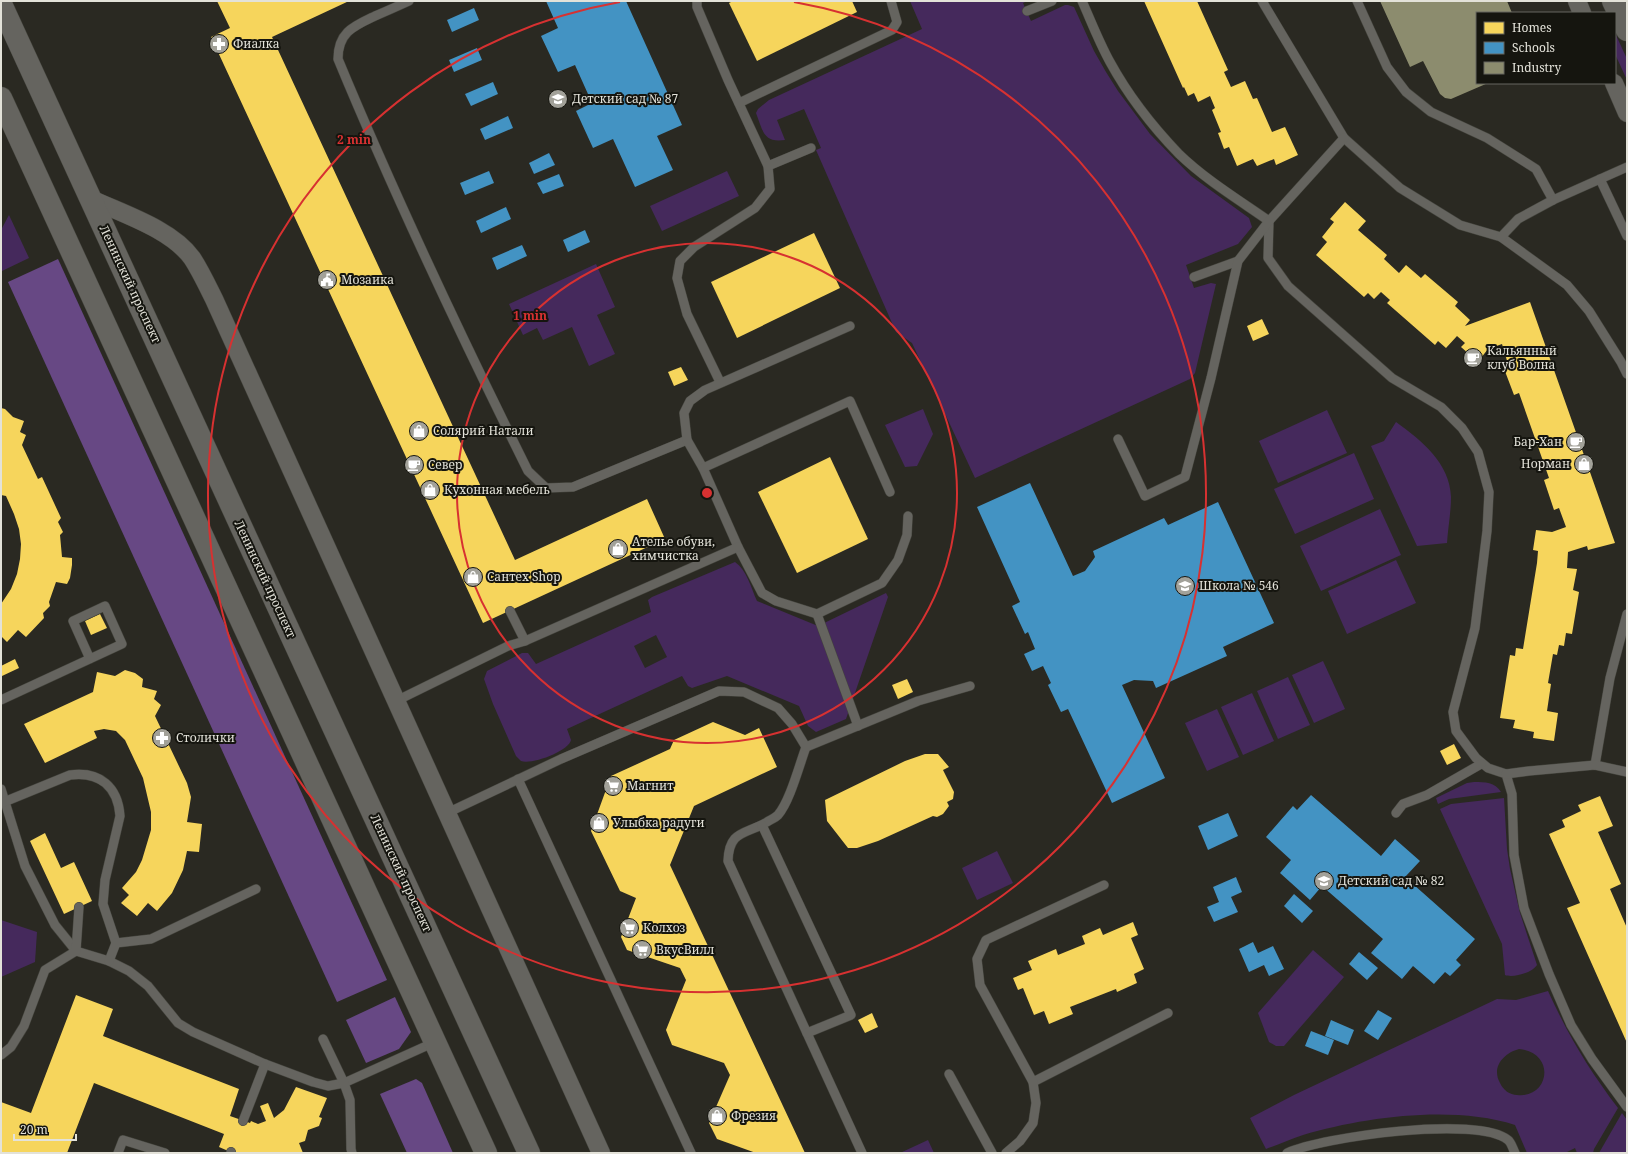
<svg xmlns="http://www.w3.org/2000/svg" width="1628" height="1154" viewBox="0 0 1628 1154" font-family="'Noto Serif',serif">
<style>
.green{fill:#45295c;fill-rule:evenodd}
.forest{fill:#674884}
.homes{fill:#f6d55c}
.schools{fill:#4393c3}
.industry{fill:#8c8c6e}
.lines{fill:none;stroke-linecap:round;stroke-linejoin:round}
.service-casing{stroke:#44443d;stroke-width:10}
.minor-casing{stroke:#44443d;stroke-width:19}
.secondary-casing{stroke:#44443d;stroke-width:23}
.service{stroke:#65645f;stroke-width:9}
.minor{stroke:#65645f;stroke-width:18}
.secondary{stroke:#65645f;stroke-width:22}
.ring{fill:none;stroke:#d73131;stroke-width:2}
.labels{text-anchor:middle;stroke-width:4;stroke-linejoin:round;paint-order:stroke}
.poi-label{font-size:12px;fill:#e3e2d9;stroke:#15150f;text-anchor:start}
.street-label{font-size:12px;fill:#e3e2d9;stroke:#15150f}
.centre{fill:#d73131;stroke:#15150f;stroke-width:2}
.ring-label{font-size:12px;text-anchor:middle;font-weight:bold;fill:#d73131;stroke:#15150f;stroke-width:4;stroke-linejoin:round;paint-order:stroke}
</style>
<rect width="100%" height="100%" fill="#2a2922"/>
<g class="green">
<path d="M910,1h117l-4,2 8,18 34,-16h3l6,2 20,44 12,21 12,19 32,43 41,42 58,42 3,9 -14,17 -52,21 8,23 17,-5 5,1 -21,89 -5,6 -215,99 -63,-135 -16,-11 -80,-182 5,-2 -17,-39 -27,11 8,20c-22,3 -22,-9 -29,-27l2,-4 11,-9 153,-71z"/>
<polygon points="1615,33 1627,59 1627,80 1615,54"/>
<polygon points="727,171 739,196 662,231 650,206"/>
<polygon points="9,215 29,258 2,271 1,230"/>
<polygon points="596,264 615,307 597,315 615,354 589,366 572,327 543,340 537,328 523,335 509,304"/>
<polygon points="923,409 933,434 917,466 905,467 885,425"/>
<polygon points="1327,410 1347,453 1278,483 1259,441"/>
<path d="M1396,422c25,18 54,41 55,75 0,15 -3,31 -4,46l-30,3 -46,-100 13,-5z"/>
<polygon points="1354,453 1374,499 1295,534 1274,489"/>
<polygon points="1380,509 1401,555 1321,591 1300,546"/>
<polygon points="1396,560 1416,603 1347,634 1328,591"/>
<path d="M735,562c12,8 16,26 22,39l61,25 68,-33 2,4 -42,122 -30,13 -8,-6 -9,-20 -72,-30 -35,12 -4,-2 -6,-10 -115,53 4,11c-2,11 -39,25 -50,21l-5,-5 -23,-52 -9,-25 3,-8 35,-18h6l8,11 115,-52 -3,-12 4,-3zM656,635l11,22 -22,11 -11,-22z"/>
<polygon points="1323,661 1345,709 1314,723 1292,675"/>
<polygon points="1288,677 1310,725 1278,739 1257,691"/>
<polygon points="1252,693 1274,741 1243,755 1221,707"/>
<polygon points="1217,709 1239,757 1207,771 1185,723"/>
<path d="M1474,782c11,0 21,0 27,10l-52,7 -11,5 -2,-6 31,-15z"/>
<path d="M1504,798l3,51 3,20 10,44 17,52c-5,8 -24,13 -32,10l-3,-31 -62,-135 11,-5z"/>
<polygon points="997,851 1013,883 977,900 962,868"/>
<polygon points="1,920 37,932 35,962 1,977"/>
<polygon points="1313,950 1344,977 1284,1046 1276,1046 1269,1042 1258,1013"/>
<path d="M1548,991c20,44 41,79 70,117l-24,41 -1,4h-16l-2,-5 -10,5h-38l-12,-28c-63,-20 -150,-8 -212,10 -13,4 -25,10 -37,14l-16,-31 44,-23 203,-96 19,1zM1519,1049c38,4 30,50 -2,46 -7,0 -14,-5 -17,-12 -9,-16 4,-30 19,-34z"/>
<polygon points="1622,1113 1627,1120 1627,1153 1599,1153"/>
<polygon points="928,1140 934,1153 900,1153"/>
</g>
<g class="forest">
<polygon points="58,259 387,980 337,1002 8,282"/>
<polygon points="395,997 411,1032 399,1049 366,1063 346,1020"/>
<polygon points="416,1079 422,1083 453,1153 407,1153 380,1094"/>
</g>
<g class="homes">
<polygon points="217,1 349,1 272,37 515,560 647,499 665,539 483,623 211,37 230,28"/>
<polygon points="733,1 852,1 857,12 757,61 729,3"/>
<polygon points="1144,1 1197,1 1228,70 1224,72 1231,87 1245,81 1253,99 1257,98 1272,132 1285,127 1298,155 1276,165 1274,159 1257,166 1253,159 1237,166 1229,147 1224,149 1218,133 1221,132 1212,110 1215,108 1210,96 1198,102 1194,93 1188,96 1184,87 1183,88"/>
<polygon points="1345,202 1366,221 1358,230 1387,255 1384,259 1399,273 1406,265 1421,278 1425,274 1458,302 1455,306 1470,320 1465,326 1530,302 1615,543 1588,550 1587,546 1568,552 1567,568 1577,569 1573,590 1579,592 1572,634 1566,633 1564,646 1559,645 1557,655 1553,654 1548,683 1551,684 1547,711 1558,713 1554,741 1533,738 1534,732 1513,728 1515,720 1500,718 1510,655 1515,656 1516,648 1523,649 1537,563 1538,551 1533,550 1536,530 1552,532 1566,527 1559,508 1554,510 1544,480 1549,478 1519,393 1514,395 1503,366 1508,364 1502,344 1488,349 1477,363 1468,355 1469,354 1461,347 1465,343 1457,336 1446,348 1438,341 1435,345 1387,303 1390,300 1381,292 1374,299 1368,293 1364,297 1316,255 1327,242 1322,237 1334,222 1330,219"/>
<polygon points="814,233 840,288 737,338 711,282"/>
<polygon points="1262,319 1269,334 1253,341 1247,326"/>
<polygon points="681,367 688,380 674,386 668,372"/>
<polygon points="1,408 5,409 13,417 24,421 20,432 26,435 22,445 38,479 42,477 61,518 58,522 63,532 60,535 62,557 72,558 72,565 70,578 67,584 56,582 49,602 50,606 43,613 44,618 26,637 18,630 7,642 1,636 1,604 11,589 17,574 20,559 21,544 19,529 14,514 6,496 1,495"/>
<polygon points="830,457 868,539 797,573 758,492"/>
<polygon points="100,614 107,628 91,635 85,621"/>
<polygon points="15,659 19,668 2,676 1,666"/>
<polygon points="125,670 135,673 143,679 142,687 157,691 154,699 161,705 155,716 187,783 191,797 187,822 202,824 199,852 187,851 183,870 172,893 157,911 148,903 137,916 121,903 129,895 122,888 136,872 142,860 151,830 151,812 143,778 125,740 116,731 104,729 94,731 97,738 45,763 24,724 93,692 97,672 115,676"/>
<polygon points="907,679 913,692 898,699 892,685"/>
<polygon points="713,722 745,735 759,728 777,767 694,806 670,865 805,1153 756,1153 717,1139 709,1123 730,1075 724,1063 672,1045 666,1030 686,980 680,968 627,950 621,937 636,898 620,891 591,831 611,776 670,749 674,740"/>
<polygon points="1454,744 1461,758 1447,765 1440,751"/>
<polygon points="925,754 938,754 949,767 943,770 954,792 953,799 947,802 949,806 943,814 937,817 933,816 878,841 857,848 848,848 827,821 825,800 905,761"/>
<polygon points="1600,796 1613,826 1598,832 1621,884 1610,889 1627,928 1627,1043 1567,908 1580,903 1549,834 1565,827 1562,820 1581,811 1578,805"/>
<polygon points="45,833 61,868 74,862 92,901 64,914 30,841"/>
<polygon points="1133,922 1138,935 1131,938 1144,969 1134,974 1137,983 1117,992 1116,989 1070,1007 1073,1014 1049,1024 1044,1011 1034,1015 1023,988 1018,990 1013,978 1032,970 1028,961 1056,949 1058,955 1085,944 1082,936 1100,928 1103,935"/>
<polygon points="76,995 113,1009 103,1036 239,1089 230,1116 250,1123 251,1121 258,1124 266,1121 260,1106 268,1103 274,1118 284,1110 296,1087 327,1098 319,1117 322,1118 319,1126 308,1130 305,1141 299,1143 303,1153 233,1153 219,1147 224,1134 94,1083 67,1153 1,1153 1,1102 31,1113"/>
<polygon points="872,1013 878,1027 865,1033 858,1020"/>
</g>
<g class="schools">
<polygon points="546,1 626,1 682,125 657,136 673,170 635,187 613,139 593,148 576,111 592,103 575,65 558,72 541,36 558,28"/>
<polygon points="474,8 479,20 452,32 447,20"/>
<polygon points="477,48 482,60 454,72 449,60"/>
<polygon points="493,82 498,94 471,106 465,94"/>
<polygon points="508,116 513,128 485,140 480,129"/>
<polygon points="549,153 555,165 534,174 529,163"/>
<polygon points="489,171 494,183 465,195 460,183"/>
<polygon points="559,174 564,186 543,194 537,183"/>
<polygon points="506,207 511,219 481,233 476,221"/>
<polygon points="585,230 590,242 568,252 563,240"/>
<polygon points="522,245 527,256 497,270 492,258"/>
<polygon points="1030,483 1073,576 1085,571 1095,557 1093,551 1164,518 1168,525 1218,502 1274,623 1223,647 1227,656 1156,688 1153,681 1134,680 1122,685 1165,778 1112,803 1068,709 1061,712 1048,685 1051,683 1043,666 1032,671 1024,654 1035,649 1028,632 1025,634 1012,606 1020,602 977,507"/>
<polygon points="1311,795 1381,856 1395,839 1420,861 1405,877 1475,939 1456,960 1461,965 1450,976 1445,972 1434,984 1413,966 1402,979 1371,953 1383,939 1322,886 1310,900 1280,873 1291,860 1266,837 1293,806 1297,810"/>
<polygon points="1228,813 1238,836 1208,850 1198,826"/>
<polygon points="1236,877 1242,892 1231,897 1238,912 1214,922 1207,907 1219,902 1213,887"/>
<polygon points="1294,894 1313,911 1302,923 1284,906"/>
<polygon points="1253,942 1258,953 1273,946 1284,969 1269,976 1264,965 1249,972 1239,949"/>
<polygon points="1359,952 1378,968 1367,980 1349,964"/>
<polygon points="1378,1010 1392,1018 1378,1040 1364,1031"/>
<polygon points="1331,1020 1354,1030 1348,1045 1325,1036"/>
<polygon points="1311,1031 1334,1040 1328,1055 1305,1046"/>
</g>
<polygon class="industry" points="1380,1 1507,1 1512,13 1477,13 1477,83 1488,83 1451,99 1445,98 1440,94 1423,61 1410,67"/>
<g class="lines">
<defs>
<g id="service">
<path d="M409,1c-11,5 -22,10 -34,15 -21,10 -37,16 -37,43 58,140 123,277 190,412l18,17 27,-1 114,-47"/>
<polyline points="697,1 697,7 728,80 768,166 770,189 755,208 694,247 680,261 677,278 687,314 720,382"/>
<path d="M1082,1c9,20 17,41 28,61 18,33 43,65 69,92 27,26 60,46 90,67l-1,37 20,28 104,92 49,29 21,21 16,24 11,40 -2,39 -12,97 -22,84 3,19 20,27 12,10 18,6 6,20 2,61 10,53 25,66 22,51 21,34 35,48"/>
<polyline points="1262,1 1344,138 1400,188 1460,225 1501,237 1567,285 1589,311 1621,362 1627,374"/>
<polyline points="1357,1 1387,67 1406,92 1431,112 1487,138 1536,169 1553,200"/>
<polyline points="1027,11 1052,1"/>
<polyline points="739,103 892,30 897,22 891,1"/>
<polyline points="768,166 811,148"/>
<polyline points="1600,179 1627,236"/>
<polyline points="1501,237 1518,219 1553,200 1627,167"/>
<polyline points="1194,277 1238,261"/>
<polyline points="850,326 705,390 690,401 684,413 687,440 703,468 738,547 762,593 776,601 817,614 882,583 898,560 907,535 908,516"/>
<polyline points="1118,439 1145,496 1185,477 1211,378 1238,261 1269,221 1344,138"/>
<polyline points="703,468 850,401 890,492"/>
<polyline points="510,611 525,641"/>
<polyline points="817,614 858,726"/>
<polyline points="1,700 122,644 105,606 73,621 90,659"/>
<polyline points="396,701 508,646 525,641 738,547"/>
<path d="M806,747c-7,19 -16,54 -28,68 -3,3 -8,5 -11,7 -22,13 -38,8 -39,39l134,292"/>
<polyline points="1595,765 1610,678 1627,614"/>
<polyline points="1506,774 1529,771 1595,765 1627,772"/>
<polyline points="518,779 691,1153"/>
<polyline points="1,789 25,866 55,925 76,951 109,961 129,971 148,986 178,1023 193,1032 265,1064 313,1082 328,1086 344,1083 435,1042"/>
<path d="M4,802l66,-27c30,-4 48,12 50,41l-15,64 -2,24 13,39"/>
<polyline points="447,813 561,759 719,691 744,692 778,708 792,724 806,747 918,701 970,686"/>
<polyline points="1396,813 1403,804 1427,795 1481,764"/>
<polyline points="762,825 851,1015 807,1033"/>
<polyline points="109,961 116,943 151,939 256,889"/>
<polyline points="323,1039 344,1083 350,1100 351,1149 352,1153"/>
<polyline points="1,1055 11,1047 24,1026 45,970 76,951 79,907"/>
<polyline points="949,1074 992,1153"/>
<polyline points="1033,1082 1168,1013"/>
<polyline points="243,1121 265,1064"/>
<polyline points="118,1153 123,1140 165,1153"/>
<polyline points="231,1153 231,1152"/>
<polyline points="1006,1153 1020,1141 1033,1123 1036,1103 1033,1082 980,985 977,959 986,940 1104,885"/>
<path d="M1287,1153c35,-16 191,-38 221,-13 3,2 5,9 7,13"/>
</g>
<g id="minor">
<polyline points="1577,1 1582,13"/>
<polyline points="1614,83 1627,113"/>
<path d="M91,199c32,15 80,30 101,59 8,12 15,27 22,41l387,854"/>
</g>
<g id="secondary">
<polyline points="1613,1 1627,30"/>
<polyline points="1,4 529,1153"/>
<polyline points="1,98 486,1153"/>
</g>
</defs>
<use href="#service" class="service-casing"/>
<use href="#minor" class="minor-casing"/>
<use href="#secondary" class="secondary-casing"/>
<use href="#service" class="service"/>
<use href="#minor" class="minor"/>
<use href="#secondary" class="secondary"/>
</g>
<g class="ring">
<circle cx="707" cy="493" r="250"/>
<path d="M794 2A499 499 0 1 1 620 2"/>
</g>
<defs>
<symbol id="pharmacy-disc" viewBox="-11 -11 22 22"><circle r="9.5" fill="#a2a199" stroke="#15150f"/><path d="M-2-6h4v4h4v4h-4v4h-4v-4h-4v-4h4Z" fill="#fff"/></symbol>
<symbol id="school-disc" viewBox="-11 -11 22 22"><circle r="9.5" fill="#a2a199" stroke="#15150f"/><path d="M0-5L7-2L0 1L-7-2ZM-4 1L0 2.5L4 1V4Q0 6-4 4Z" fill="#fff"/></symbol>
<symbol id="civic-disc" viewBox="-11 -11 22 22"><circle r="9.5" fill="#a2a199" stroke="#15150f"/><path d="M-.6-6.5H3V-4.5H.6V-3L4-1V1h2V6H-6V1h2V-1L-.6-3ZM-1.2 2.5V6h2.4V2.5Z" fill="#fff"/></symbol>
<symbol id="cafe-disc" viewBox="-11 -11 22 22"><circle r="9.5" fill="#a2a199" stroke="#15150f"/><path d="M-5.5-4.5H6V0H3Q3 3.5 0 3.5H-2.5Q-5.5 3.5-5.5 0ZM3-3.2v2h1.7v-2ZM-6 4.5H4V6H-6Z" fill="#fff"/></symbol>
<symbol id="shop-disc" viewBox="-11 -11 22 22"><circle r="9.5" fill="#a2a199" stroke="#15150f"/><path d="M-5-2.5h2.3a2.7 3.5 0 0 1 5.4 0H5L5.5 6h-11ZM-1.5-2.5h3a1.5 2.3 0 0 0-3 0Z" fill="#fff"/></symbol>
<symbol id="supermarket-disc" viewBox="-11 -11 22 22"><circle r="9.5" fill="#a2a199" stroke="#15150f"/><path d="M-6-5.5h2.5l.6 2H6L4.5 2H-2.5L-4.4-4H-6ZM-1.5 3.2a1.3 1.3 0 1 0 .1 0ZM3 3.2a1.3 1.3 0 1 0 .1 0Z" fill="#fff"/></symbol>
</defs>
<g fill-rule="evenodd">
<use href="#pharmacy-disc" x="208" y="33" width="22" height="22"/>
<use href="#school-disc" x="547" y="88" width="22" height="22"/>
<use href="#civic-disc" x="316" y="269" width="22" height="22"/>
<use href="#cafe-disc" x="1462" y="347" width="22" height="22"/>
<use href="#shop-disc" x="408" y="420" width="22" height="22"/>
<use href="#cafe-disc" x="1565" y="431" width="22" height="22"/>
<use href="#shop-disc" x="1573" y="453" width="22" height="22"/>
<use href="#cafe-disc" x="403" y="454" width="22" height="22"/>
<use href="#shop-disc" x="419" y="479" width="22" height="22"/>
<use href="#shop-disc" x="607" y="538" width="22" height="22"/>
<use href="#shop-disc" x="462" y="566" width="22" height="22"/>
<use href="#school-disc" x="1174" y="575" width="22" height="22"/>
<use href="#pharmacy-disc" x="151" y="727" width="22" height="22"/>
<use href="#supermarket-disc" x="602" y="775" width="22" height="22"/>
<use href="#shop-disc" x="588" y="812" width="22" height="22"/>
<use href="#school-disc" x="1313" y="870" width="22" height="22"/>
<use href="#supermarket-disc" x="618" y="917" width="22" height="22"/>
<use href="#supermarket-disc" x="631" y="939" width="22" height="22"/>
<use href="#shop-disc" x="706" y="1105" width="22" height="22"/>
</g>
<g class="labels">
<g class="poi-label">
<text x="233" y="48">Фиалка</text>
<text x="572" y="103">Детский сад № 87</text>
<text x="341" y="284">Мозаика</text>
<text x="1487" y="355">Кальянный<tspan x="1487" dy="14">клуб Волна</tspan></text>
<text x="433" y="435">Солярий Натали</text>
<text x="1562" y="446" text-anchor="end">Бар-Хан</text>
<text x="1570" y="468" text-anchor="end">Норман</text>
<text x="428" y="469">Север</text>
<text x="444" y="494">Кухонная мебель</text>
<text x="632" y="546">Ателье обуви,<tspan x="632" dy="14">химчистка</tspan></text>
<text x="487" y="581">Сантех Shop</text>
<text x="1199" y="590">Школа № 546</text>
<text x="176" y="742">Столички</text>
<text x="627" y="790">Магнит</text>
<text x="613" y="827">Улыбка радуги</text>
<text x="1338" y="885">Детский сад № 82</text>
<text x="643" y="932">Колхоз</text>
<text x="656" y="954">ВкусВилл</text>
<text x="731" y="1120">Фрезия</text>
</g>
<g class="street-label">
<text transform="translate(130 284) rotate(65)" y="4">Ленинский проспект</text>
<text transform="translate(265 579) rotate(65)" y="4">Ленинский проспект</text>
<text transform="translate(401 873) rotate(65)" y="4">Ленинский проспект</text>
</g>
</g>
<circle cx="707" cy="493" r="6" class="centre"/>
<g class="ring-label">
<text x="354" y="144">2 min</text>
<text x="530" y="320">1 min</text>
</g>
<rect width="1628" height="1154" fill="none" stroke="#e3e2d9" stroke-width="4"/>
<rect x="1476" y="12" width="140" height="72" fill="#15150f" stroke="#676760"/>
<rect x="1484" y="22" width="20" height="12" fill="#f6d55c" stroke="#676760"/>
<text x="1512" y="32" font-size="12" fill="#e3e2d9">Homes</text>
<rect x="1484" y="42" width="20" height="12" fill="#4393c3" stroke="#676760"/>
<text x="1512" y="52" font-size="12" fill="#e3e2d9">Schools</text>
<rect x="1484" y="62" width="20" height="12" fill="#8c8c6e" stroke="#676760"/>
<text x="1512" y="72" font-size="12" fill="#e3e2d9">Industry</text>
<path d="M14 1134v6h62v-6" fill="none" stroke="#e3e2d9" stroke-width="2"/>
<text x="20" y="1134" font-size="12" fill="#e3e2d9" stroke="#15150f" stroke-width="3" paint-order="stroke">20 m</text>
</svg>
